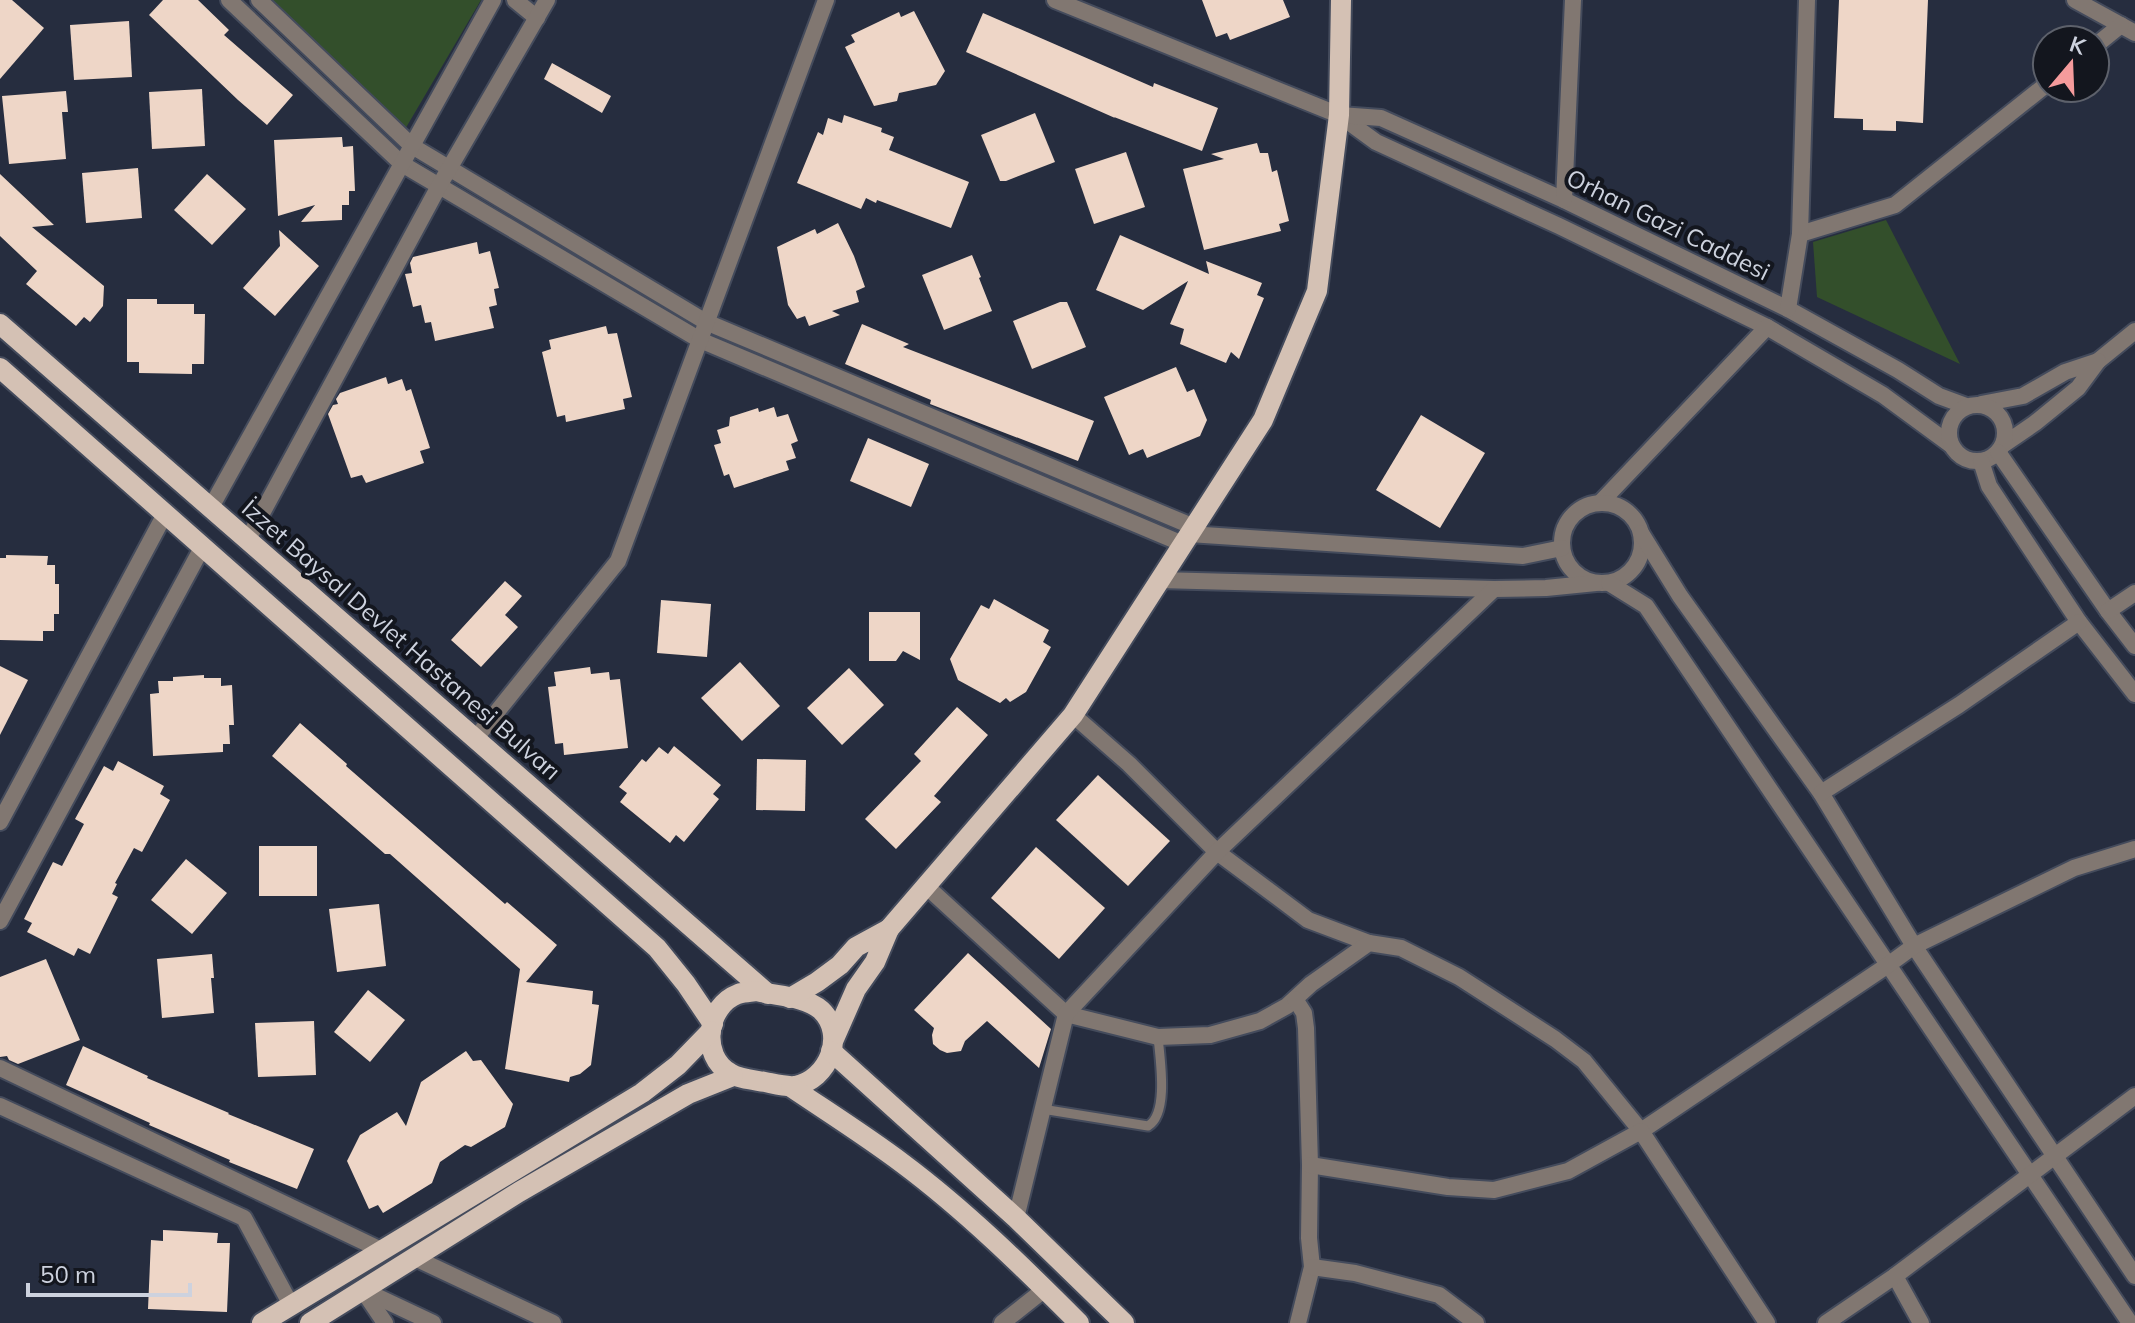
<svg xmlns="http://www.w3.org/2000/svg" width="2135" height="1323" viewBox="0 0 2135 1323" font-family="Mulish,sans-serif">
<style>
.green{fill:#334f2b}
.building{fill:#eed6c7}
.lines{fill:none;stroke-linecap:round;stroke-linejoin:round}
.service-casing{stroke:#444b5c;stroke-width:13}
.minor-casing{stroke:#444b5c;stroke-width:20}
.primary-casing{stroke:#444b5c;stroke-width:24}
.service{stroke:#817771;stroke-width:9}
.minor{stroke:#817771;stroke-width:16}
.primary{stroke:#d4c1b4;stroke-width:20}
.labels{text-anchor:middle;stroke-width:8;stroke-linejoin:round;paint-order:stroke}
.street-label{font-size:24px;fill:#cdd2de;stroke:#13161e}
</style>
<rect width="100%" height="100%" fill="#262d3f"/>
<g class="green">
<polygon points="266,0 481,0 404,131"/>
<polygon points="1886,220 1960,364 1817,297 1813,242"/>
</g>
<g class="building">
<polygon points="0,0 12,0 44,28 0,79"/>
<polygon points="163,0 198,0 229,30 224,35 293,95 267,125 238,100 149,15"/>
<polygon points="1202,0 1283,0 1290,17 1230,40 1227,33 1216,37"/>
<polygon points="1839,0 1928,0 1923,123 1896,121 1896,131 1863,130 1863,119 1834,118"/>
<polygon points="914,11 945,71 936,85 899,93 897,101 874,106 845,47 855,42 851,35 899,12 901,17"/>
<polygon points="983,13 1153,87 1154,83 1218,108 1202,151 1114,117 1115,118 966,52"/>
<polygon points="129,21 132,77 74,80 70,25"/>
<polygon points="552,63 611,96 602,113 544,79"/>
<polygon points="202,89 205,146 152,149 149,92"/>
<polygon points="66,91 68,112 62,112 66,159 9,164 2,96"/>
<polygon points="1035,113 1055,162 1006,181 1000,181 981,135"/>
<polygon points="844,115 882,128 881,132 894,137 889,150 969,182 951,228 877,200 876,203 866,198 861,209 797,183 818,132 823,135 828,118 842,123"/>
<polygon points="342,137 343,147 353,146 355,191 349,191 349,205 342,205 342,220 301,222 315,205 278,216 274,140"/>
<polygon points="1257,143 1260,153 1268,153 1272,172 1277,170 1289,221 1279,224 1281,231 1204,250 1183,169 1224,159 1211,154"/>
<polygon points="1126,152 1145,207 1094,224 1075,169"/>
<polygon points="138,168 142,218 86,223 82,173"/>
<polygon points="0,174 54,225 32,227 104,286 103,306 90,322 84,317 76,326 26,284 37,271 0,236"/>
<polygon points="207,174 246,209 212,245 174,210"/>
<polygon points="838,223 854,256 865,287 856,291 859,302 832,311 840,315 809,326 805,316 797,319 788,305 777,247 815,229 817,234"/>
<polygon points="279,230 319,266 275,316 243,288 280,246"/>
<polygon points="1120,235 1209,274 1206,261 1262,283 1257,295 1264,298 1239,359 1231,352 1226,363 1180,344 1184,329 1170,324 1188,281 1143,310 1096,290"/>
<polygon points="477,242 479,254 490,251 499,288 494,289 497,305 489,307 494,328 435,341 431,322 425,323 421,305 413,307 405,274 412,273 410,263 413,257"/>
<polygon points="972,255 981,277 979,278 992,311 944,330 922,275"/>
<polygon points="127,299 157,299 157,304 194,304 194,314 205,314 204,364 192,364 192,374 139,373 139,362 127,362"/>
<polygon points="1060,302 1067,302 1086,347 1032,369 1013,321"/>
<polygon points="862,324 909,344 903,347 1094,421 1078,461 930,404 931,400 845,364"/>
<polygon points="606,326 608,334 617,333 632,397 623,399 625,409 566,422 565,415 557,417 542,352 551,349 549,340"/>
<polygon points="1176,367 1187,392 1194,389 1207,420 1200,436 1147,458 1143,449 1129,455 1104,397"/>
<polygon points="386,377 388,384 402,379 406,391 411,389 430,448 420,451 424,463 366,483 362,475 351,478 328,414 333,405 338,404 336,399 340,393"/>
<polygon points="774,407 777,417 788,414 798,441 791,444 796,458 786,461 789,470 734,488 729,474 724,476 714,445 721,443 717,430 729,426 730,417 758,408 759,412"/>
<polygon points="1421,415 1485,453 1440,528 1376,490"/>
<polygon points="868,438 929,464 911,507 850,481"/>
<polygon points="6,555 48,556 47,565 55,565 55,584 59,584 59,614 54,614 54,631 43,631 43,641 0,640 0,558 6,558"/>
<polygon points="505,581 522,596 505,615 518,627 481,667 451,640"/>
<polygon points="994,599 1049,630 1043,642 1051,647 1026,692 1010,702 1006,698 1000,703 958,680 950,659 981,605 989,609"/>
<polygon points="661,600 711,604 707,657 657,653"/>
<polygon points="869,612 920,612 920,660 903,651 896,661 869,661"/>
<polygon points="740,662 780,706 742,741 701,698"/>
<polygon points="0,666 28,680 0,735"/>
<polygon points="590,667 591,674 609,672 610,680 620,679 628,748 564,755 563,743 555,744 548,687 556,686 554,672"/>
<polygon points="849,668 884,705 842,745 807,708"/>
<polygon points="204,675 204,678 221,678 221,686 232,685 234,725 229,725 230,744 223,744 223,752 153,756 150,694 159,693 158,681 173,681 173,677"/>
<polygon points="957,707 988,735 934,796 941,802 896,849 865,819 921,761 914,754"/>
<polygon points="300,723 347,764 346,766 505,904 507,902 557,945 526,982 593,991 592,1004 599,1005 591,1065 580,1074 570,1077 569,1082 505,1069 520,969 390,854 385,854 272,756"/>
<polygon points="674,746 721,785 713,794 719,799 684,842 676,835 670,843 620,802 627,793 619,787 642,759 646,762 659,747 668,754"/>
<polygon points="757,759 806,760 805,811 756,810"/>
<polygon points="118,761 164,786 160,794 170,800 142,852 134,848 115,883 117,884 112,894 118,897 90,954 78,948 74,956 27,932 32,923 24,919 53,862 62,866 84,824 75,819 104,766 113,771"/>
<polygon points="1098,775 1170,841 1128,886 1056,820"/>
<rect x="259" y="846" width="58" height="50"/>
<polygon points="1036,847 1105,908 1059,959 991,898"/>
<polygon points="186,859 227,893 192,934 151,900"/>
<polygon points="379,904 386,966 337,972 329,909"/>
<polygon points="968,953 1051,1029 1039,1068 987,1021 965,1041 961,1051 947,1053 940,1050 933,1044 932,1035 934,1028 914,1010"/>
<polygon points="212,954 214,978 211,978 214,1013 162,1018 157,959"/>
<polygon points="46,959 80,1040 18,1064 9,1060 7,1056 0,1057 0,977"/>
<polygon points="368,990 405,1020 370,1062 334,1032"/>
<polygon points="314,1021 316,1075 258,1077 255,1023"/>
<polygon points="83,1046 148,1076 147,1078 229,1113 228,1114 314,1149 297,1189 229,1162 230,1160 149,1125 150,1123 66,1085"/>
<polygon points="466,1051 473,1061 481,1060 513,1104 505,1127 471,1147 465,1145 440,1162 432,1183 398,1204 383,1213 378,1205 369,1209 347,1161 360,1135 397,1112 406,1126 421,1082"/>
<polygon points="163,1230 218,1233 217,1243 230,1243 227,1312 148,1309 151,1240 163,1241"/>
</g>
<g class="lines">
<defs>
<path id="service" d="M1042,1109l106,17c21,-12 12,-67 10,-89"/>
<g id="minor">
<polyline points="229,0 402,164 700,340 1183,544"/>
<polyline points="259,0 412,146 706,322 1194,527"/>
<polyline points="515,0 537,18"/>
<polyline points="1055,0 1339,115 1376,142 1559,226 1767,327 1883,395 1951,445"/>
<polyline points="2075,0 2135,33"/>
<polyline points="2095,46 2121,25"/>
<polyline points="1340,115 1381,118 1564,200 1788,309 1898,370 1939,396 1966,406"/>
<polyline points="1564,200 1573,0"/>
<polyline points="1800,234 1895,205 2047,84"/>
<polyline points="1788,309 1800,234 1807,0"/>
<polyline points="2098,361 2135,331"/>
<polyline points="1981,404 2023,396 2065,372 2098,361 2078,388 2035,423 2003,445"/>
<circle cx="1977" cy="433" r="28"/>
<polyline points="1998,452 2108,611 2135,646"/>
<polyline points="1981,461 1989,486 2079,622 2135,694"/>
<polyline points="1600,503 1767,327"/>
<circle cx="1602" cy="543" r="40"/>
<polyline points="210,509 493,0"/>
<polyline points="1641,533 1680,596 1821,793 1914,946 2135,1276"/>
<polyline points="1189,534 1523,556 1562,548"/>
<polyline points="247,541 439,186 547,0"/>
<polyline points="1159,580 1494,589 1546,588 1596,583"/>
<polyline points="1609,583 1646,606 2130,1323"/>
<polyline points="2108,611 2135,593"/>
<polyline points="1073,715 1129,764 1217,852 1308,920 1369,943"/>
<polyline points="475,739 618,561 826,0"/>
<polyline points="1821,793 1959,705 2079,622"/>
<polyline points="0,822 165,514"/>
<polyline points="926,886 1066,1014 1158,1037 1210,1035 1260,1021 1287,1006 1311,984 1369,943 1401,948 1459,977 1555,1039 1584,1061 1641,1131 1888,965 1914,946 2074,868 2135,849"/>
<polyline points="0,921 203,546"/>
<polyline points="1295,999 1304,1013 1306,1028 1310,1165 1309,1238 1312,1267 1298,1323"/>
<polyline points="0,1068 381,1250"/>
<polyline points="0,1106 244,1218 291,1305"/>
<polyline points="1310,1165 1448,1187 1494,1190 1568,1171 1641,1131 1767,1323"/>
<polyline points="1016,1218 1066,1014 1217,852 1494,589"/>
<polyline points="415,1258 553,1323"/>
<polyline points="1312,1267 1355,1273 1439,1295 1476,1323"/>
<polyline points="1895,1276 1921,1323"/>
<polyline points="363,1290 433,1323"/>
<polyline points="364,1292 385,1323"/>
<polyline points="1002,1323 1045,1289"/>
<polyline points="1826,1323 1895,1276 2135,1096"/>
</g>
<g id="primary">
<polyline points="0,324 768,994"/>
<polyline points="0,368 657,948 686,984 713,1024"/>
<polyline points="889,929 1073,715 1263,420 1317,291 1339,115 1341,0"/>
<path d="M757,991c19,5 48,5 64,19 26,25 7,70 -26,76 -9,1 -20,-2 -30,-4 -11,-2 -26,-3 -35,-9 -30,-17 -24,-67 8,-79 6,-2 13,-2 19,-3z"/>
<polyline points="790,998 817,982 840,965 856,947 889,929 875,962 856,989 834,1039"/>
<polyline points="831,1051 1016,1218 1124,1323"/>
<path d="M791,1087c37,25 75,49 111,76 63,47 121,104 177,160"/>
<polyline points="262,1323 642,1093 678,1065 711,1031"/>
<polyline points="310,1323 519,1192 688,1094 733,1076"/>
</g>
</defs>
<use href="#service" class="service-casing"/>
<use href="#minor" class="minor-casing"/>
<use href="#primary" class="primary-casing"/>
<use href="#service" class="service"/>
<use href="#minor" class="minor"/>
<use href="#primary" class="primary"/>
</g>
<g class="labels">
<g class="street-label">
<text transform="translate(1668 225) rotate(26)" y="8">Orhan Gazi Caddesi</text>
<text transform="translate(401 640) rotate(41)" y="8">İzzet Baysal Devlet Hastanesi Bulvarı</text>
</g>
</g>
<g transform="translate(2071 64) rotate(19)"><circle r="38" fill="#13161e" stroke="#5d616b" stroke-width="2"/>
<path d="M0-6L14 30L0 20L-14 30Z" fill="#f59b9c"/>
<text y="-12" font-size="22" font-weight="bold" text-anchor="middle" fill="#cdd2de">K</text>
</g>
<path d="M28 1283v12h162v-12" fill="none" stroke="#cdd2de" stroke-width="4"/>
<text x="40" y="1283" font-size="24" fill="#cdd2de" stroke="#13161e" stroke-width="6" paint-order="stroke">50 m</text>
</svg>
